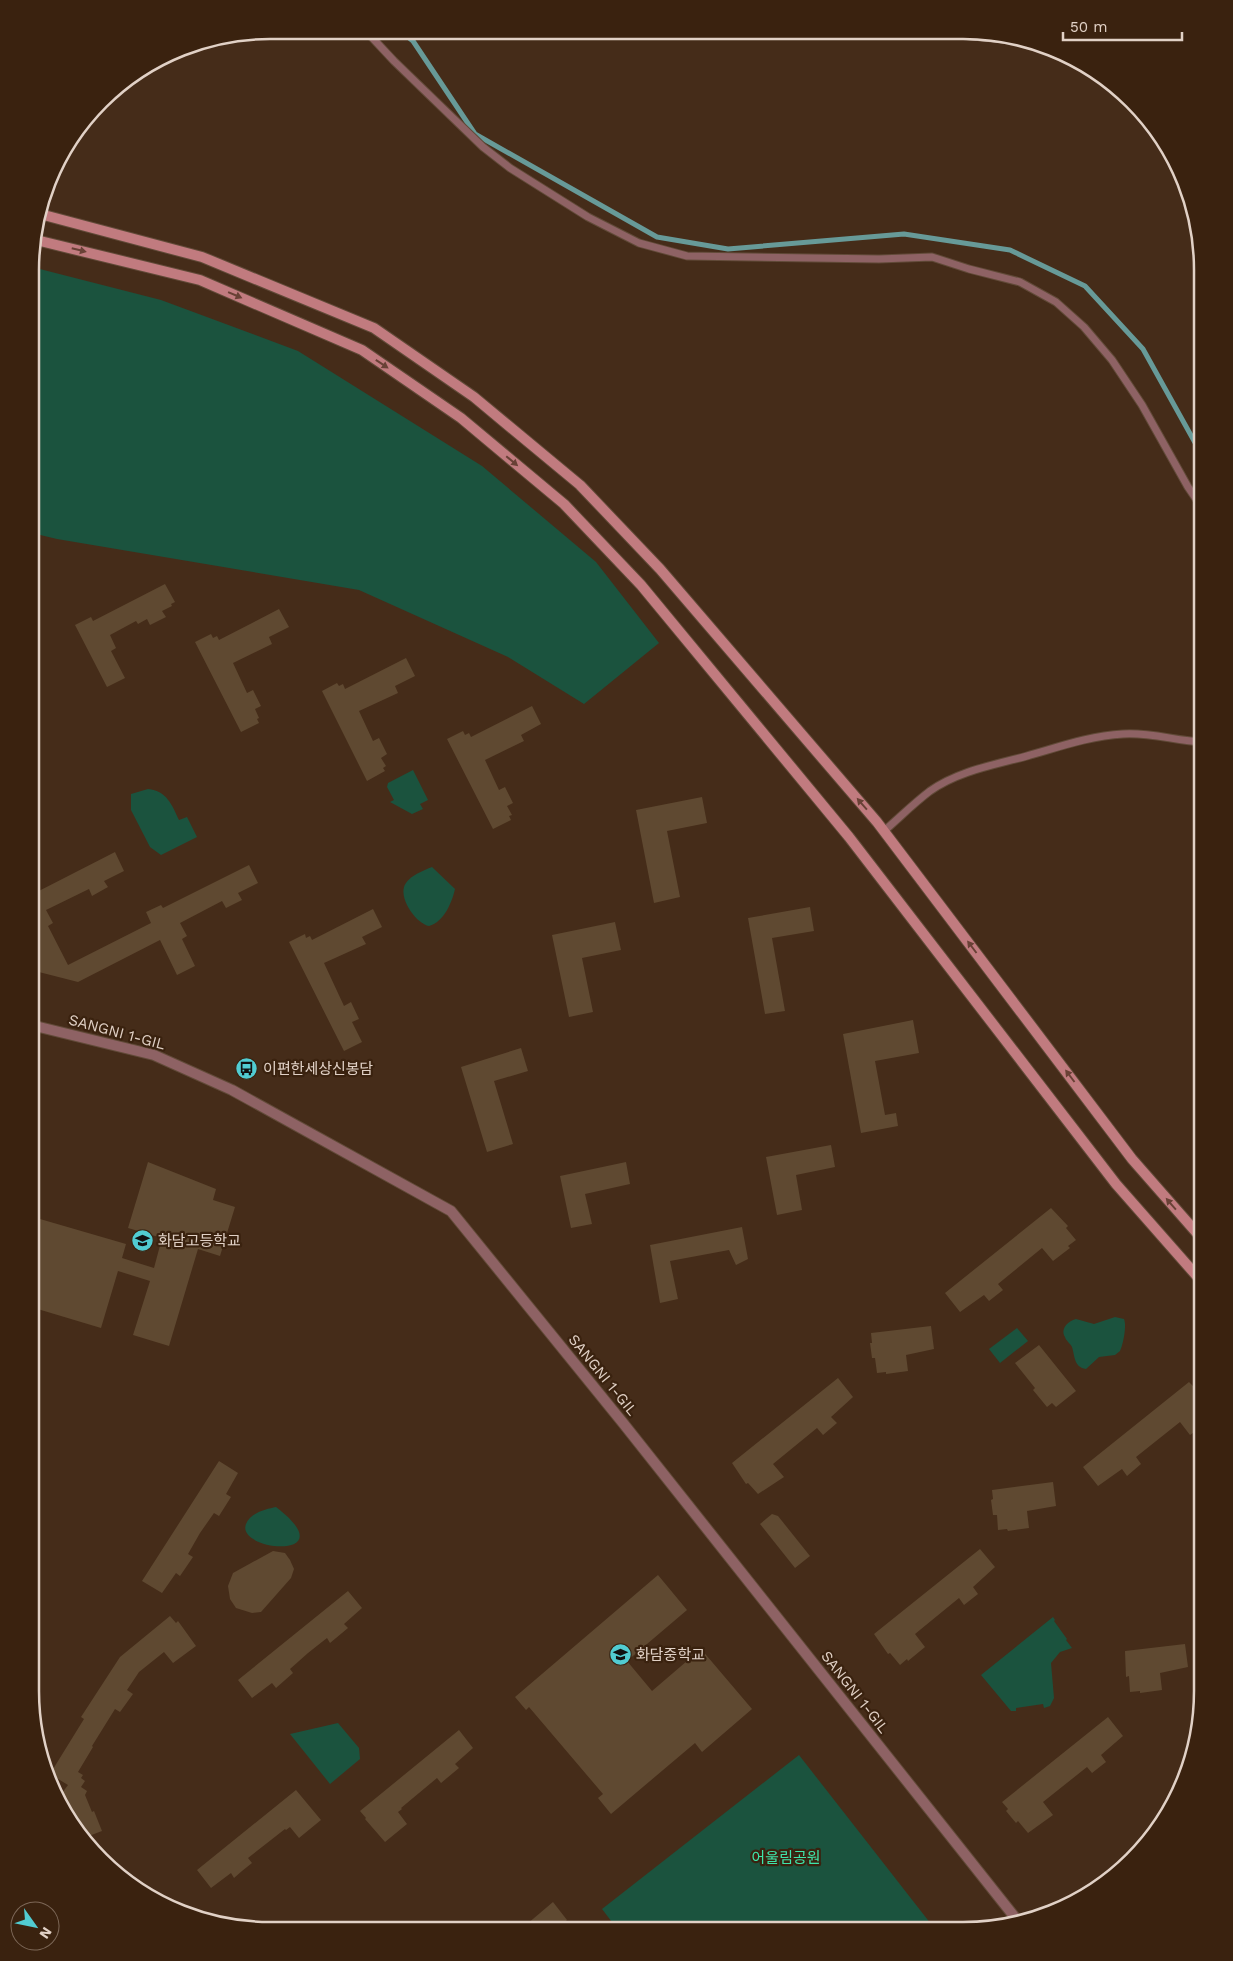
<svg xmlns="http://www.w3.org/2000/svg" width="1233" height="1961" viewBox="0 0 1233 1961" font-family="'Work Sans','Noto Sans KR',sans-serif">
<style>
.green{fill:#1b533e}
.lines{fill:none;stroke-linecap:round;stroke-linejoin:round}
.stream{stroke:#679a98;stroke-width:5}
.building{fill:#5f4931}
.service-casing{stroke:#614a38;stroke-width:9}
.tertiary-casing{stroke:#614a38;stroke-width:12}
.secondary-casing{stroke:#614a38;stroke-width:12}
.service{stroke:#8e6264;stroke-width:7}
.tertiary{stroke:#8e6264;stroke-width:10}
.secondary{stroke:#c17b7f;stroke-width:10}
.rail-casing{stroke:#a69284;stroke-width:5.5}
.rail{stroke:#3a220f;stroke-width:4;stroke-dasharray:11;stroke-linecap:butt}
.oneway{fill:#694136}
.labels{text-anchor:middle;stroke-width:4.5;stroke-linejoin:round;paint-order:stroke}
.street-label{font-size:15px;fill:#e1d1c6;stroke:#3a220f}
.poi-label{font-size:15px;fill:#e1d1c6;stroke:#3a220f;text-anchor:start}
.park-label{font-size:15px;fill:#3ee5ab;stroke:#3a220f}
.rim{fill:none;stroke:#e1d1c6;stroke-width:2.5}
</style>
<rect width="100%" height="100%" fill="#452c19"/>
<g class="green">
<polygon points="32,267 161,300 298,351 482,466 596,562 659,643 584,704 508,657 359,590 57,539 32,533"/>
<polygon points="413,770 428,800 420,804 423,809 412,814 390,802 394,800 387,787 388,783"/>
<path d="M148,789c19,2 24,16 31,31l8,-3 10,20 -36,18 -11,-8 -19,-37v-16z"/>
<path d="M432,867l23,22c-3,13 -11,33 -26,37 -12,-2 -29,-25 -25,-39 3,-10 18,-16 28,-20z"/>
<path d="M1115,1317l9,2c3,7 -1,26 -4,32l-5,4 -16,2 -13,12c-12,-2 -11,-12 -14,-22 -2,-4 -6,-6 -7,-10 -5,-8 3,-16 11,-18l18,5z"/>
<polygon points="1017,1328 1028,1341 1000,1363 989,1349"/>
<path d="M276,1507c71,54 -41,45 -30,17 4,-11 20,-15 30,-17z"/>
<polygon points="1053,1617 1055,1620 1054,1621 1067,1639 1066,1640 1072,1648 1060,1652 1051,1663 1054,1698 1050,1706 1044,1708 1043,1704 1016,1708 1016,1711 1011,1711 981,1675"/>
<polygon points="338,1723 359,1748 360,1759 330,1784 290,1734"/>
<polygon points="799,1755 931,1924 922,1931 618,1930 602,1909"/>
</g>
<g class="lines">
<polyline class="stream" points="399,30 413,41 475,134 657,237 728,249 904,234 1010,250 1085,286 1143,349 1203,457"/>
</g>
<g class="building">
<polygon points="165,584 175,602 171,604 172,606 162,611 166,617 150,625 147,619 138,624 136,621 110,635 116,648 111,651 125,678 107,687 75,625 91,617 93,621"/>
<polygon points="279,609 289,627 269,637 272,644 233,663 247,693 253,690 261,706 255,709 259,718 257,719 259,723 241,732 195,642 211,634 213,638 217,636 219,640"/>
<polygon points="406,658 415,676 395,686 398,693 359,711 373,741 379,738 387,754 381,758 386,766 383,768 385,771 367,781 322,691 337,683 339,686 343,684 345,689"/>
<polygon points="532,706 541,724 521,735 524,741 485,760 499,790 505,787 513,803 507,806 512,815 509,816 511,820 493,829 447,739 463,731 465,735 469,733 471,737"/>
<polygon points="702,797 707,823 667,831 680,897 654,903 636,810"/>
<polygon points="115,852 124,871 104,881 108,887 92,896 89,889 46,910 53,923 48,926 68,965 151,923 146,912 161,905 163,908 249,865 258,883 238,893 242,900 226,908 222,901 180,923 187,936 182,939 195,966 177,975 160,940 78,982 31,970 31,895"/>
<polygon points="810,907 814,931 772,938 785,1011 765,1014 748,918"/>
<polygon points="373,909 382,927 362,937 366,944 324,963 344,1006 351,1002 359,1019 352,1022 362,1042 344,1051 289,942 305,934 306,938 310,936 312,940"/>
<polygon points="615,922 621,950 582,958 593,1012 569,1017 552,935"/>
<polygon points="913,1020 919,1053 875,1061 885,1115 896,1113 898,1126 861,1133 843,1034"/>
<polygon points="521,1048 528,1071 494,1081 513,1144 487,1152 461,1067"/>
<polygon points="831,1145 835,1167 796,1175 802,1210 777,1215 766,1157"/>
<polygon points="148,1162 216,1189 213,1200 235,1207 220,1256 198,1249 169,1346 133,1335 150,1281 118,1271 101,1328 31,1307 31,1234 35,1235 40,1219 126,1244 122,1258 154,1268 162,1238 128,1228"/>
<polygon points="626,1162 630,1184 585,1194 592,1224 571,1228 560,1176"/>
<polygon points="1051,1208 1068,1226 1066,1228 1076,1240 1068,1246 1070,1248 1053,1261 1042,1248 998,1284 1003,1290 989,1301 984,1295 960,1312 945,1293"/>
<polygon points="742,1227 748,1259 736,1265 729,1250 670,1261 678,1299 660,1303 650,1245"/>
<polygon points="931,1326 934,1349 906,1355 908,1371 886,1374 886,1372 877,1373 875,1358 872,1358 870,1343 872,1343 871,1333"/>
<polygon points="1039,1345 1076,1391 1056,1407 1052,1403 1047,1407 1033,1390 1035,1388 1015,1363"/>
<polygon points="838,1378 853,1397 831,1417 837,1423 823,1435 817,1428 773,1464 784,1477 758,1494 748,1483 746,1484 732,1463"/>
<polygon points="1189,1382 1203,1396 1203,1426 1190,1435 1180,1422 1136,1457 1141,1464 1127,1476 1122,1469 1098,1486 1083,1467"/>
<polygon points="219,1461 238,1473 226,1494 231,1497 219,1516 214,1513 200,1533 188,1554 193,1557 180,1576 176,1573 162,1593 142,1581"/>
<polygon points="1053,1482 1056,1506 1027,1511 1029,1528 1008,1531 1007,1529 998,1530 997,1515 993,1515 991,1500 993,1499 992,1490"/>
<polygon points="772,1514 778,1516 810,1556 795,1568 760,1524"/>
<polygon points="980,1549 995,1567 973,1587 978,1594 964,1605 959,1598 915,1634 925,1647 908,1661 907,1659 900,1665 890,1653 888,1654 874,1634"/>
<polygon points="273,1551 285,1553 290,1560 294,1569 291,1578 261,1612 252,1613 236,1608 230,1599 228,1586 233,1573"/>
<polygon points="658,1575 687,1610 627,1661 652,1691 701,1649 752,1709 702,1752 695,1743 611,1814 598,1798 603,1794 529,1707 526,1710 515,1697"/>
<polygon points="348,1591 362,1608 344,1624 348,1628 330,1643 327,1638 308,1653 290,1669 293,1673 276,1688 272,1683 252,1698 238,1680"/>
<polygon points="170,1616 176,1623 178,1621 196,1646 173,1663 164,1652 139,1672 127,1690 133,1694 120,1712 115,1709 92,1746 93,1747 78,1772 83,1775 81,1778 85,1781 81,1787 87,1791 85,1795 92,1812 94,1811 102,1831 81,1839 62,1793 68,1785 50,1774 84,1719 81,1717 120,1657"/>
<polygon points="1185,1644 1188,1667 1160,1673 1162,1690 1140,1693 1140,1691 1130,1692 1129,1676 1126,1677 1125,1651"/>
<polygon points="1108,1717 1123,1736 1101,1755 1106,1762 1092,1773 1087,1767 1043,1802 1053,1815 1028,1833 1018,1821 1016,1823 1006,1811 1008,1809 1002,1802"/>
<polygon points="459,1730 473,1748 455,1764 459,1768 441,1783 437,1778 401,1808 402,1809 398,1812 407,1824 385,1842 365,1819 366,1818 360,1811"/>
<polygon points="296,1790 321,1820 299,1838 290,1827 286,1830 285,1829 248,1858 252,1863 242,1871 234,1878 231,1873 211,1888 197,1870"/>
<polygon points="553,1902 567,1920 556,1930 520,1930"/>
</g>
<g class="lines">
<defs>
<g id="service">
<polyline points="365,30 394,61 483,147 510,168 588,217 639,243 687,256 879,259 932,257 969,269 1020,282 1056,302 1084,327 1112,360 1142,405 1188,487 1203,509"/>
<path d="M884,831c15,-13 30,-28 46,-40 28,-20 64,-26 97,-35 32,-9 62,-20 96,-22 27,-2 53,7 80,8"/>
</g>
<polyline id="tertiary" points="31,1025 154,1055 232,1090 451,1211 623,1423 1017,1920"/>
<g id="secondary">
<polyline points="40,214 202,257 374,328 474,397 580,485 660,569 877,822 1132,1159 1203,1240"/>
<polyline points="32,239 200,280 362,350 461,418 564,504 641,585 849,837 1116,1184 1203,1283"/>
</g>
</defs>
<use href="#service" class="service-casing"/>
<use href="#tertiary" class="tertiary-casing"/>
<use href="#secondary" class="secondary-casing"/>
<use href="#service" class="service"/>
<use href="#tertiary" class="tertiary"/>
<use href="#secondary" class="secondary"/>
<defs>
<polyline id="rail" points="910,32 1040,44"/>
</defs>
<use href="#rail" class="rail-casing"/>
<use href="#rail" class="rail"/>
</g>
<defs><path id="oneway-solid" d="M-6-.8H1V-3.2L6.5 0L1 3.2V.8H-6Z" transform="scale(1.25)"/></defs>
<g class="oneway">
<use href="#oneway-solid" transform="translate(79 250) rotate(14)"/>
<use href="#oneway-solid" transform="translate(235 295) rotate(23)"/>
<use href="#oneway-solid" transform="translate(382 364) rotate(34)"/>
<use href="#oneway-solid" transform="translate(512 461) rotate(40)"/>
<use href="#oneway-solid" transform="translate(862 804) rotate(-131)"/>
<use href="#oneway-solid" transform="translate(972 947) rotate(-127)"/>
<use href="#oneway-solid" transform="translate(1070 1076) rotate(-127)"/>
<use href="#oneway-solid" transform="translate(1171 1204) rotate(-131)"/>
</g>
<defs>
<symbol id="bus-disc" viewBox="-11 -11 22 22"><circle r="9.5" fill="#51ccd2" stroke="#3a220f"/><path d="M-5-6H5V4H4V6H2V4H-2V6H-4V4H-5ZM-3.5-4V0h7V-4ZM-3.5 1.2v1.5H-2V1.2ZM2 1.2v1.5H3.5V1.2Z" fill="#111"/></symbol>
<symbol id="school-disc" viewBox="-11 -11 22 22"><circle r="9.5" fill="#51ccd2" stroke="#3a220f"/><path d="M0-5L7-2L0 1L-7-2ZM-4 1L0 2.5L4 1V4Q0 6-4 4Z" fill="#111"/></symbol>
</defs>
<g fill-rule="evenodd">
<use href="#bus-disc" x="234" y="1056" width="25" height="25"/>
<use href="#school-disc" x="130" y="1228" width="25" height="25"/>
<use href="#school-disc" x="608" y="1642" width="25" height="25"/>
</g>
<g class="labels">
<g class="street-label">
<text transform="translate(117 1032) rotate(15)" y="5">SANGNI 1-GIL</text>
<text transform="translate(603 1375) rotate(51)" y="5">SANGNI 1-GIL</text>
<text transform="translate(855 1692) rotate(52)" y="5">SANGNI 1-GIL</text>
</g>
<g class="poi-label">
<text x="263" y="1074">이편한세상신봉담</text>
<text x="158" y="1246">화담고등학교</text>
<text x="636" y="1660">화담중학교</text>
</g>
<g class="park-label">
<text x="786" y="1863">어울림공원</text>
</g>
</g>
<path d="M0 0H1233V1961H0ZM270 39H963A231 231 0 0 1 1194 270V1691A231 231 0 0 1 963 1922H270A231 231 0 0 1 39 1691V270A231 231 0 0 1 270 39Z" fill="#3a220f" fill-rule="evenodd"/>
<path class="rim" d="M270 39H963A231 231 0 0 1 1194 270V1691A231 231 0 0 1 963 1922H270A231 231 0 0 1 39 1691V270A231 231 0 0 1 270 39Z"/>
<g transform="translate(35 1926) rotate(123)"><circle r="24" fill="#3a220f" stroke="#7d6858"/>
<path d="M0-4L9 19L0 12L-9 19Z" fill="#51ccd2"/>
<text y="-8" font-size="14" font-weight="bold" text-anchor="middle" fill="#e1d1c6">N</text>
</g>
<path d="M1063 32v8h119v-8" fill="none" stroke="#e1d1c6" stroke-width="2.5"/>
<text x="1070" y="32" font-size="15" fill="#e1d1c6" stroke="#3a220f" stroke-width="4" paint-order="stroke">50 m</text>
</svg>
